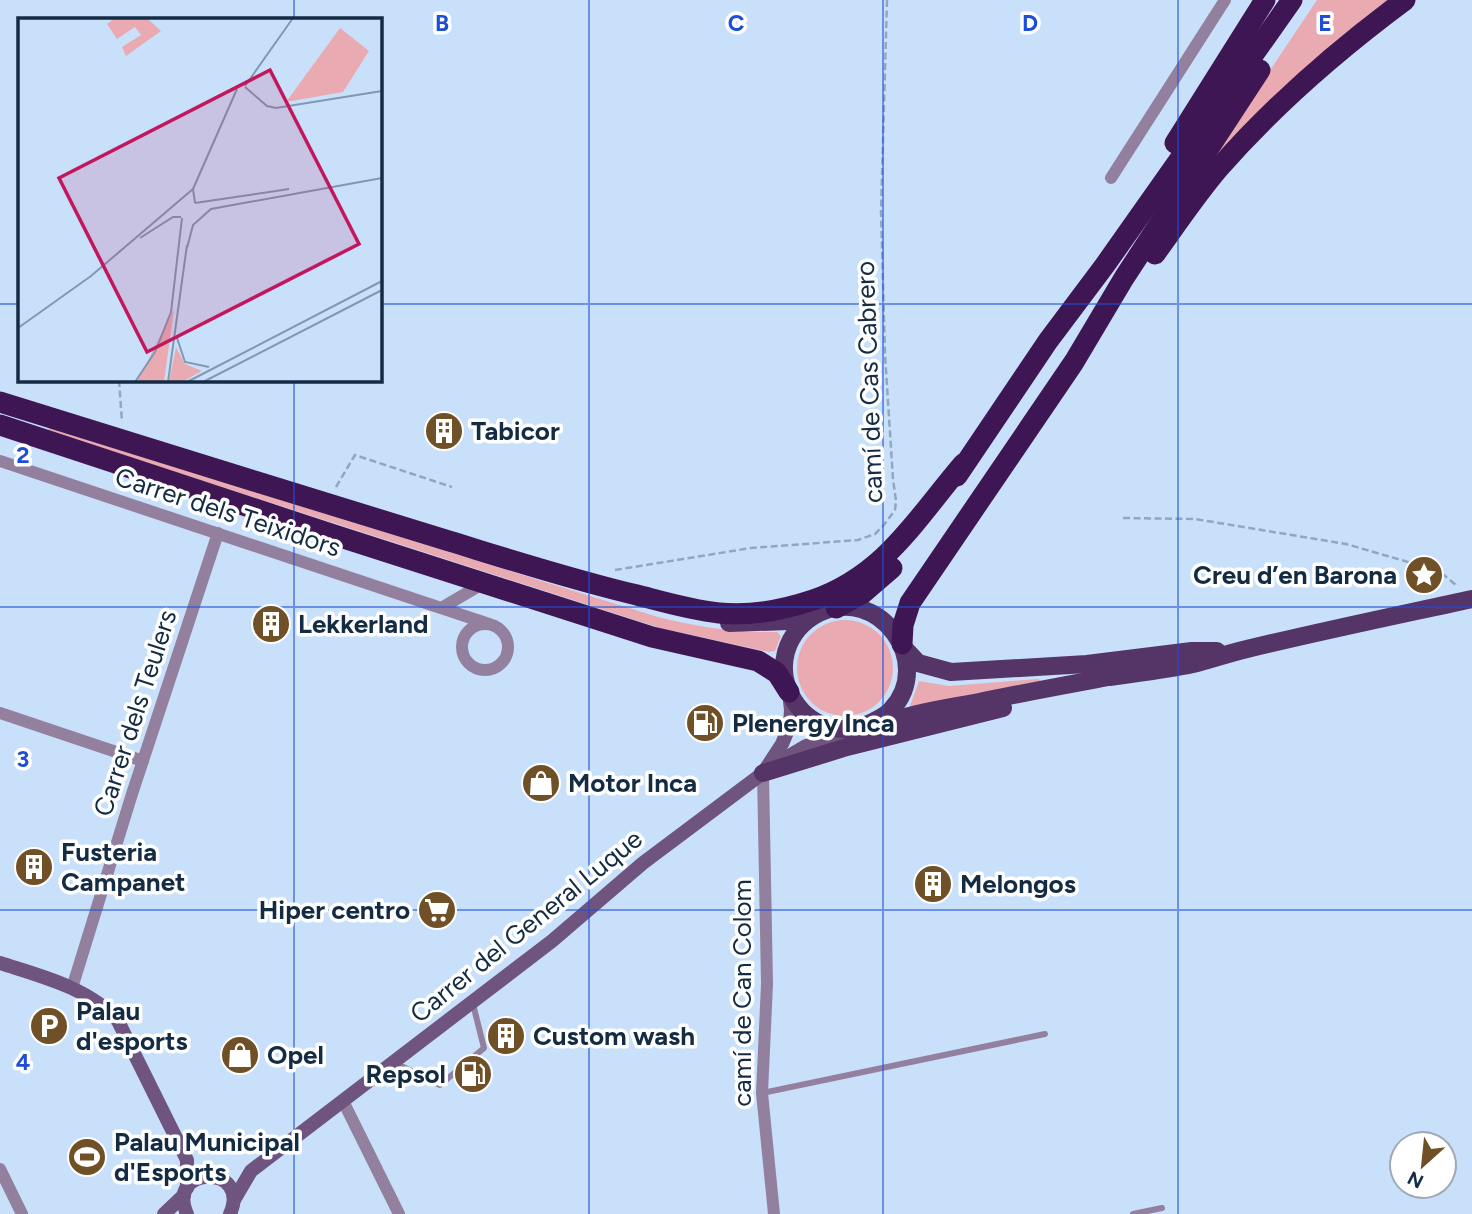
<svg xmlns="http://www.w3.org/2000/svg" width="1472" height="1214" viewBox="0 0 1472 1214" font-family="Figtree,sans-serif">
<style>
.green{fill:#e9abb1}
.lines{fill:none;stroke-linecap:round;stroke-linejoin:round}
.path{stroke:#90a7c1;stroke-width:2.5;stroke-dasharray:7 3.5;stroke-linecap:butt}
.lane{stroke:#93809f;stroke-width:6}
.street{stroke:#93809f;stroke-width:12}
.secondary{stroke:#6f547f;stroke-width:14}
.primary{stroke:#553468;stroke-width:18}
.highway{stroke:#3f1654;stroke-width:21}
.grid{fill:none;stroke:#1d4ed8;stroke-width:2;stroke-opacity:0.55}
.labels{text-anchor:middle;stroke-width:7;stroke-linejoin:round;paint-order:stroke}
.street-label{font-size:26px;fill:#142b44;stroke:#fff}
.poi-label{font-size:26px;font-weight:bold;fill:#142b44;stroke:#fff;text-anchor:start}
.inset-road{fill:none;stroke:#8198b2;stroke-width:2}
.view{fill:#c2185b;fill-opacity:0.15;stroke:#c2185b;stroke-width:3.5}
.inset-edge{fill:none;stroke:#142b44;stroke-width:3.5}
.grid-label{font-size:23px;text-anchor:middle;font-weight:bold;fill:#1d4ed8;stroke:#fff;stroke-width:7;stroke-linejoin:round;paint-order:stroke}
</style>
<rect width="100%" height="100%" fill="#c9e0fb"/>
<g class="green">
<polygon points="1317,0 1391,0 1206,166"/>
<path d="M49,428l609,189c40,10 78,16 119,15l4,4 -6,15 -6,1 -109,-24 -612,-197z"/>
<circle cx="845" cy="668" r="48"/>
<polygon points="1038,679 1041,681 912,707 910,706 919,681 949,686"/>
</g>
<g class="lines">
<g class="path">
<polyline points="119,380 122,422"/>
<polyline points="336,487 355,455 452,487"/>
<polyline points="1123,518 1195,519 1346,544 1439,571 1456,585"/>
<polyline points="615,570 751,548 858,540 875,534 883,526 895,510 896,501 893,479 885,355 881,211 887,0"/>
</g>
<g class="lane">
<polyline points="395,1063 440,1085 484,1048 473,1004"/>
<polyline points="762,1093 1045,1034"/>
<polyline points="1133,1214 1162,1208"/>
</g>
<g class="street">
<polyline points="1111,178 1225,0"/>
<polyline points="0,461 489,624"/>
<polyline points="443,607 484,583"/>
<circle cx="485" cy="647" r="23"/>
<polyline points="0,713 143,761"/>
<polyline points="763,773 767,984 762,1093 774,1214"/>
<polyline points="72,988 132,794 218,533"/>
<polyline points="343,1101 399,1214"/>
<polyline points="0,1169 22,1214"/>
</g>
<g class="secondary">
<polyline points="772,766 806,746 849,731"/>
<path d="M0,963c40,13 90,25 118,58l69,139v28"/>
<polyline points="234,1200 251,1171 552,941 643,863 763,773 782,744 790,725 791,710 789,693"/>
<polyline points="164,1214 184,1195"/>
<path d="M187,1214c-22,-49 65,-50 43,0"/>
</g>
<g class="primary">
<polyline points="729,623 788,621 812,615"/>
<polyline points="904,648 918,663 951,672 1087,664 1192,651 1217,651"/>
<path d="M859,728c11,-5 23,-9 32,-18 45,-48 -13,-126 -72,-97 -16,8 -28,22 -33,39 -9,34 14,70 48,76 27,5 57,-8 83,-14 20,-5 41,-8 62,-12 43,-9 87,-17 130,-25 28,-4 57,-7 84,-13 16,-4 31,-9 46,-13 77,-19 155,-35 233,-52"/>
<polyline points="763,773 847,747 1003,708"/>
</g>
<g class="highway">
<polyline points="1175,143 1265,0"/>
<path d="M1155,254c21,-29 41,-59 64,-86 55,-63 120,-119 186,-168"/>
<path d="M0,402c150,47 299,93 449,139 62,19 124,39 188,54 27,7 54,15 82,18 31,3 64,-3 94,-13 72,-25 103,-81 150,-136"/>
<polyline points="0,425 331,534 652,637 758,661 777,673 789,692"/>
<polyline points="957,476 1048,341 1105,265 1292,0"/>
<polyline points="836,608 863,593 892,568"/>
<polyline points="902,644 903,625 910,603 1074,362 1124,278 1260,70"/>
</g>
</g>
<path class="grid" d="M294,0v19M589,0v1214M883,0v1214M1178,0v1214M0,304h19M380,304h1092M294,380v834M0,607h1472M0,910h1472"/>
<defs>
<symbol id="building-disc" viewBox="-11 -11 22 22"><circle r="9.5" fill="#705026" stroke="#fff"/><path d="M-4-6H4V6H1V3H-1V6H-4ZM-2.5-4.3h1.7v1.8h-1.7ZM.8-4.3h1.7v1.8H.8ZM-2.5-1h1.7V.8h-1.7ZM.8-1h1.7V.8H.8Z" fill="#fff"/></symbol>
<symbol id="sight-disc" viewBox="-11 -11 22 22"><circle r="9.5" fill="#705026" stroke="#fff"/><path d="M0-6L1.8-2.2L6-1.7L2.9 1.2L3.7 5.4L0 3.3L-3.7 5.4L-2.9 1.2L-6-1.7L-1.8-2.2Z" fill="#fff"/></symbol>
<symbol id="fuel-disc" viewBox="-11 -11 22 22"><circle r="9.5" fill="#705026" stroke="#fff"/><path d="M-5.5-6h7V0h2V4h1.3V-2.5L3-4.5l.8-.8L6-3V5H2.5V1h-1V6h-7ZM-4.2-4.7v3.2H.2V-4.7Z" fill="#fff"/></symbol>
<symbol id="shop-disc" viewBox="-11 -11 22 22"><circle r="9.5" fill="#705026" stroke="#fff"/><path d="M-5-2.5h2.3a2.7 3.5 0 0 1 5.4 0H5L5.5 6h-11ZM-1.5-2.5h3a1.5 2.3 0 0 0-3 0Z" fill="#fff"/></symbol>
<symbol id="supermarket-disc" viewBox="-11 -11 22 22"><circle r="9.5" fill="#705026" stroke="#fff"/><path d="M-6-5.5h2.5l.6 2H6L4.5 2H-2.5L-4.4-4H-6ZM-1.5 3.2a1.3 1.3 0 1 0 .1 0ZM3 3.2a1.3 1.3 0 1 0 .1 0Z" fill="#fff"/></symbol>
<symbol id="parking-disc" viewBox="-11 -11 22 22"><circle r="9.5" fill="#705026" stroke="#fff"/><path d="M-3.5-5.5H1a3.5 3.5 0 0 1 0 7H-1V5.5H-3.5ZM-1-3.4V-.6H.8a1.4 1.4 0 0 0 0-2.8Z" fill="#fff"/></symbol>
<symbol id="stadium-disc" viewBox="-11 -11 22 22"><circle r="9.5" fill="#705026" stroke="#fff"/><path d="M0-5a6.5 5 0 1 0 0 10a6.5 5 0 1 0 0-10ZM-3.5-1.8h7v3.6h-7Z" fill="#fff"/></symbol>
</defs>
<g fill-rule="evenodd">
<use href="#building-disc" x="422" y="409" width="44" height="44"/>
<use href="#sight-disc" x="1402" y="553" width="44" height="44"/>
<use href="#building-disc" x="249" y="602" width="44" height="44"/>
<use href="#fuel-disc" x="683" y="701" width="44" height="44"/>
<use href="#shop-disc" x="519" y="761" width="44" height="44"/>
<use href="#building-disc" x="12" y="845" width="44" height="44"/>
<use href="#building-disc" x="911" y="862" width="44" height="44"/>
<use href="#supermarket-disc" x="415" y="888" width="44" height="44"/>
<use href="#parking-disc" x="27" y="1004" width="44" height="44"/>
<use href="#building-disc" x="484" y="1014" width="44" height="44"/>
<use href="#shop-disc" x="218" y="1033" width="44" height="44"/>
<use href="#fuel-disc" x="451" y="1052" width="44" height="44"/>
<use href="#stadium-disc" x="65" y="1135" width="44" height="44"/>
</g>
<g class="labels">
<g class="street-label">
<text transform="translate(869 382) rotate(-92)" y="9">camí de Cas Cabrero</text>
<text transform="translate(228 512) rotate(18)" y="9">Carrer dels Teixidors</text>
<text transform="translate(135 713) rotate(-72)" y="9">Carrer dels Teulers</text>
<text transform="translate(526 926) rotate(-39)" y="9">Carrer del General Luque</text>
<text transform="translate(742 993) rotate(-90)" y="9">camí de Can Colom</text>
</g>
<g class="poi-label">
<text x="471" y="440">Tabicor</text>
<text x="1397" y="584" text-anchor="end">Creu d’en Barona</text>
<text x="298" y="633">Lekkerland</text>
<text x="732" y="732">Plenergy Inca</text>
<text x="568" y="792">Motor Inca</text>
<text x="61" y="861">Fusteria<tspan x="61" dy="30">Campanet</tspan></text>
<text x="960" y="893">Melongos</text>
<text x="410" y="919" text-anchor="end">Hiper centro</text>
<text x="76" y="1020">Palau<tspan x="76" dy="30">d'esports</tspan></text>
<text x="533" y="1045">Custom wash</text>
<text x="267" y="1064">Opel</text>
<text x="446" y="1083" text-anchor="end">Repsol</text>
<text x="114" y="1151">Palau Municipal<tspan x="114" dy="30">d'Esports</tspan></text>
</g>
</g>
<g transform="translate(18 18)">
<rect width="364" height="364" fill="#c9e0fb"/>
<path d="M97,0h32l14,13 -35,25 -4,-9 19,-12 -6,-8 -18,12 -10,-15zM322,10l29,23 -26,41 -57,10zM156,291l-10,73h-27zM158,329l9,17 17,7 -20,11h-13z" fill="#e9abb1"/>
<path class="inset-road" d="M227,68l48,-68M227,69l22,19 9,2 106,-17M177,185l-2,-14 44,-100M177,185l94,-14M122,220l33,-21h8M169,230l6,-23 18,-16 171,-31M0,310l73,-52 102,-87M159,320l8,24 24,5M117,364l20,-30 16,-40 11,-94M150,364l19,-137M169,364l195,-101M185,364l179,-92"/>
<path class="view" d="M252,52l89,174 -212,108 -88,-174z"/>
<rect width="364" height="364" class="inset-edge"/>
</g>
<g class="grid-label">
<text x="442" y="31">B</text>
<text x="736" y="31">C</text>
<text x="1030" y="31">D</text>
<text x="1325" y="31">E</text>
<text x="23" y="463">2</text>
<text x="23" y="767">3</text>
<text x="23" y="1070">4</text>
</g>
<g transform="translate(1423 1165) rotate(207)"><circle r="33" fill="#ffffff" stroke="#a1aab4" stroke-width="2"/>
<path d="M0-5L12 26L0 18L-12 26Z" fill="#705026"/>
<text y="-10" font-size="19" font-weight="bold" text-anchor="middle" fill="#142b44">N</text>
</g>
</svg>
